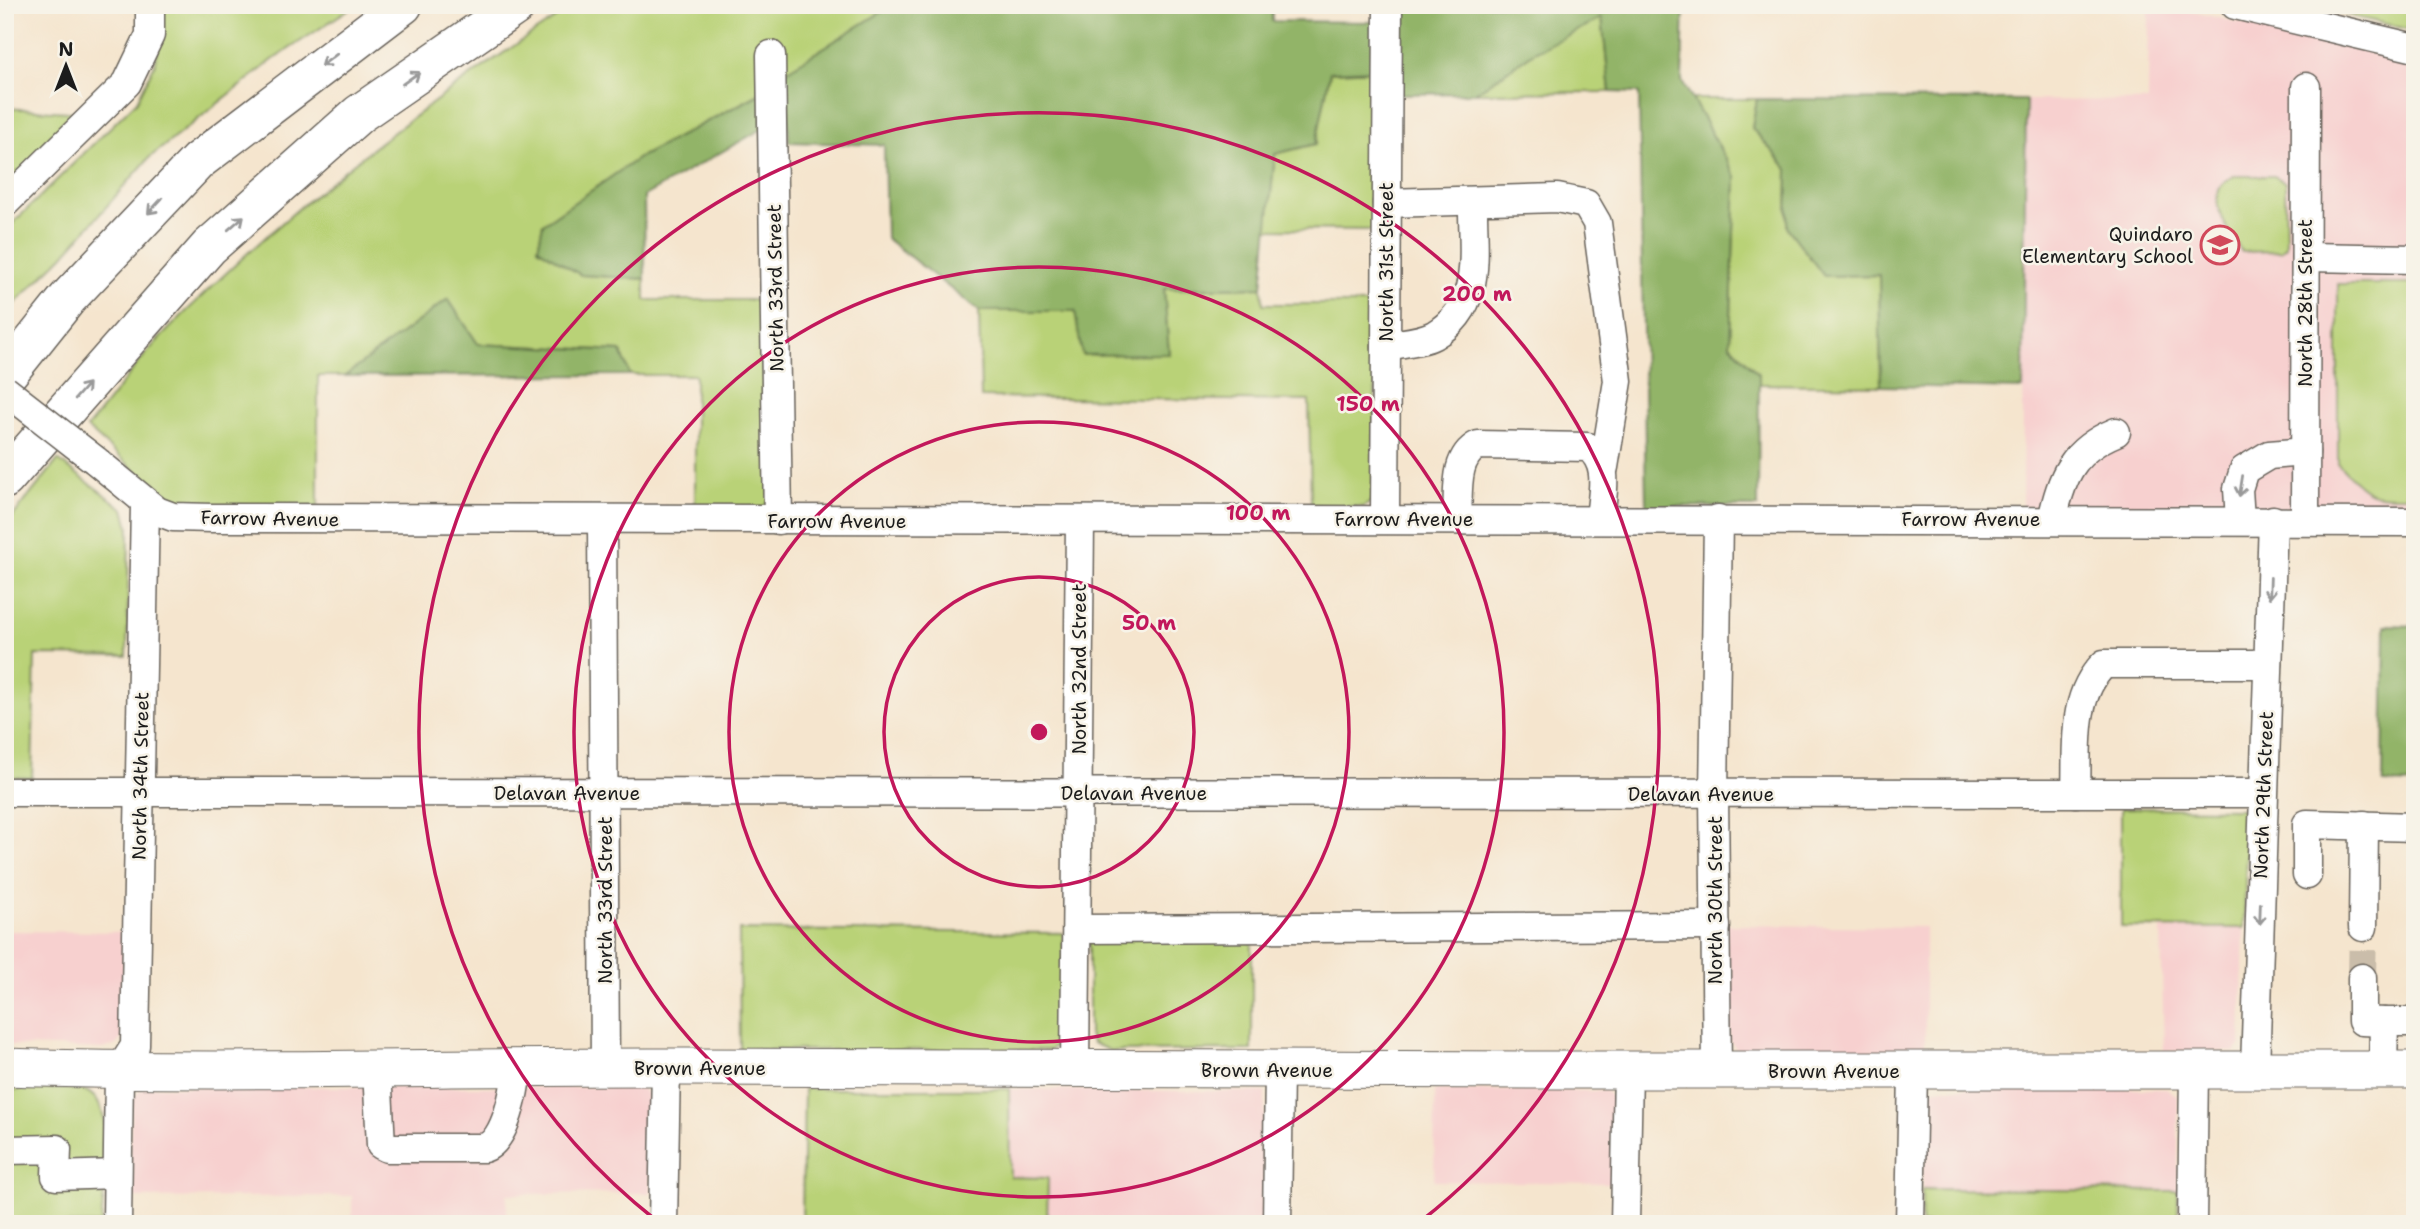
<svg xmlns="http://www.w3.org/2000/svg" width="2420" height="1229" viewBox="0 0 2420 1229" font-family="'Shantell Sans',sans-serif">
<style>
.built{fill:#f7d0cf}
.green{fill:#b9d277;stroke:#6a774a;stroke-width:2}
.forest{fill:#92b468;stroke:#576842;stroke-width:2}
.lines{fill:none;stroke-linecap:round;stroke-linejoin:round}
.minor-tunnel{stroke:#cabdaa;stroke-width:28;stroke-dasharray:28 14;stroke-linecap:butt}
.minor-casing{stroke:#68625a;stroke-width:31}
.major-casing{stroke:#68625a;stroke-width:39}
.highway-casing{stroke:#68625a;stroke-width:41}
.minor{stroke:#fff;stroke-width:28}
.major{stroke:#fff;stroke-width:37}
.highway{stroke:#fff;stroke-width:38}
.minor-bridge-casing{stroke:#68625a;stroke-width:31;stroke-linecap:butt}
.minor-bridge{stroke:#fff;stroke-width:28}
.oneway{stroke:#999}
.ring{fill:none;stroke:#c2185b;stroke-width:3.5}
.labels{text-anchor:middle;stroke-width:5;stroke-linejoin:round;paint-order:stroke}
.poi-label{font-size:19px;fill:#1c1c1c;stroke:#f7f3e8;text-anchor:end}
.street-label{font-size:19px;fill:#1c1c1c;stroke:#f7f3e8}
.centre{fill:#c2185b;stroke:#f7f3e8;stroke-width:3.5}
.ring-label{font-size:21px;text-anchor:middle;font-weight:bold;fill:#c2185b;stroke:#f7f3e8;stroke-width:5;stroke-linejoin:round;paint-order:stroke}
</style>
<rect width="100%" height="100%" fill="#f7f3e8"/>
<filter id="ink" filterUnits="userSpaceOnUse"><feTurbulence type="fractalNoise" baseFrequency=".0143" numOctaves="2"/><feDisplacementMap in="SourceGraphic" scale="14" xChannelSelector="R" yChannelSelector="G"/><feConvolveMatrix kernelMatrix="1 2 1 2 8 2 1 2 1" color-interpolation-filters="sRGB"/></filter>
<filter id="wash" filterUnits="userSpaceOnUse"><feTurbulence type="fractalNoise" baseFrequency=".00686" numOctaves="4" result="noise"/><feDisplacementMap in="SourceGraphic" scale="28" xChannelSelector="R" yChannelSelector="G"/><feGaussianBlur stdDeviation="1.57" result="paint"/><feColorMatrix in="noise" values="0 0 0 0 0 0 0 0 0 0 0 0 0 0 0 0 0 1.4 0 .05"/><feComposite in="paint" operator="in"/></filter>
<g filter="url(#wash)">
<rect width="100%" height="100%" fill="#f5e5ce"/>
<g class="built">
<polygon points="2149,5 2163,5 2415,63 2415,509 2022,508 2026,100 2148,101"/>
<polygon points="1725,925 1925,927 1925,1051 1746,1053 1736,1048 1730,1040"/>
<polygon points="2244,928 2241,1044 2235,1052 2164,1051 2161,929"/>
<polygon points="7,931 125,932 122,1038 116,1045 103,1049 5,1045"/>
<polygon points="144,1087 640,1087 650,1096 650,1193 507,1194 507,1224 352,1224 352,1196 128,1198 132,1099"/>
<polygon points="1944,1088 2167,1089 2178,1097 2178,1191 1922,1189 1925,1099 1932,1090"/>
<polygon points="1009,1089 1265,1092 1263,1224 1047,1224 1048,1178 1010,1178"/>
<polygon points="1435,1090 1605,1091 1613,1097 1612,1183 1434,1181"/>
</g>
<g class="green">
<polygon points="164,5 355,5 274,59 149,158 63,256 5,313 5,231 137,101 155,64"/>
<path d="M576,5h317l-107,66 -4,-25 -19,1v45l-123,65 -97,67 -5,24 43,27 64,4v21h118l7,199 -7,9 -68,-1v-132h-65l-9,-24 -143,-7 -30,-45 -103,77h-27v131l-135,-2 -20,-10 -76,-67c25,-30 47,-63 74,-91 124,-128 265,-236 415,-332z"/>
<polygon points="2306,5 2415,5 2415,31"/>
<polygon points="1602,17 1610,92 1475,93 1534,52"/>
<polygon points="1378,70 1374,230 1267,229 1275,154 1316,144 1330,72"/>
<polygon points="1692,99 1757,99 1752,128 1788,169 1787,227 1824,276 1879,275 1881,386 1759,384 1759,375 1730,344 1736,177"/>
<polygon points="5,108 85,113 5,192"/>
<path d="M2234,176h40l11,6 1,64 -5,5 -39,1c-14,-22 -43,-60 -8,-76z"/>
<path d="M2338,284h77v212c-46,0 -45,2 -77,-32z"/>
<polygon points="1262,287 1263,304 1377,304 1373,500 1364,507 1311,505 1309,401 981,397 979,311 1075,311 1169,354 1164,289"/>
<polygon points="58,460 124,509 129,527 127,656 35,655 32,778 5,777 5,526"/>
<polygon points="2121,808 2241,809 2247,815 2244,928 2121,927"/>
<polygon points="739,930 1063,933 1063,1039 1050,1050 740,1050"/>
<polygon points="1252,934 1252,1050 1111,1051 1092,1043 1089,1034 1089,935"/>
<polygon points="804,1089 1009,1089 1010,1177 1048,1178 1047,1224 802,1224"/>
<path d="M5,1090c17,0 69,-4 81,1 33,14 17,102 15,133h-96z"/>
<polygon points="1922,1189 2178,1191 2178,1224 1921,1224"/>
</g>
<g class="forest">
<polygon points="893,5 1272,5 1272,21 1377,22 1378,70 1330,72 1316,144 1275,154 1262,287 1164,289 1169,354 1082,355 1075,311 979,311 886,238 884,145 789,142 786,71"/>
<polygon points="1400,5 1684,5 1682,81 1736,177 1730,344 1759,375 1758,507 1646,506 1639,93 1610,92 1602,18 1534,52 1475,93 1398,94"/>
<polygon points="763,92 762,129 644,196 645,279 581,275 538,248 543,224 640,157"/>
<polygon points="1757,99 2026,100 2023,389 1881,386 1879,275 1824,276 1787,227 1788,169 1752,128"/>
<polygon points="448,299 478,344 621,351 630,375 345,376"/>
<polygon points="2385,625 2415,626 2415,784 2383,783"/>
</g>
</g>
<g filter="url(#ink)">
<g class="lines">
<polyline class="minor-tunnel" points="2362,978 2363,927"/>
<defs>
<g id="minor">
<polyline points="2235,5 2415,48"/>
<polyline points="771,55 778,520"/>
<polyline points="5,203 127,83 150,35 150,5"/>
<polyline points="1387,203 1557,198 1586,204 1597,223 1618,381 1604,467"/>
<polyline points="2306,257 2415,259"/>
<path d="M1386,346c14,-3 35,-4 48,-11 51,-30 38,-83 39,-134"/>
<polyline points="95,460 157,511 173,517 212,518 2415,522"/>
<polyline points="1385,519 1388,5"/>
<path d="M1457,519c2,-25 -4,-61 21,-74l110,2c23,17 14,46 12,72"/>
<path d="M2052,520c10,-44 20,-70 64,-88"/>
<polyline points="2240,520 2238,489 2244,470 2269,455 2305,452"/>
<polyline points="2305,520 2306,87"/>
<polyline points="602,521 605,1069"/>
<polyline points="5,792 2263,793"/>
<path d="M2076,793c2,-44 -6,-96 28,-129h164"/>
<polyline points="2307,875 2307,824 2415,827"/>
<polyline points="2363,927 2364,825"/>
<polyline points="1077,929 1716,926"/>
<polyline points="2362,978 2362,1021 2384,1022"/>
<polyline points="1075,1069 1080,521"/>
<polyline points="2255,1069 2273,520"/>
<path d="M377,1070l4,75 6,3h97c22,-7 31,-58 33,-79"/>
<polyline points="2383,1070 2384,1022 2415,1022"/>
<polyline points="1717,1072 1714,794 1718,519"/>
<polyline points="5,1150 57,1149 56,1176 117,1174"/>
<polyline points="117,1224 119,1071 135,1046 145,504"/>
<polyline points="663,1224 666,1067"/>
<polyline points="1277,1224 1279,1070"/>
<polyline points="1625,1224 1628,1071"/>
<polyline points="1910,1224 1913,1071"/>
<polyline points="2192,1224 2194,1070"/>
</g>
<path id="major" d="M5,1067c226,7 452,-1 678,0 577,3 1155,4 1732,3"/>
<g id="highway">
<polyline points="5,377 68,298 198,161 403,5"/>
<polyline points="5,479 209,247 359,114 517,5"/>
</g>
</defs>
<use href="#minor" class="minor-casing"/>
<use href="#major" class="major-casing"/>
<use href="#highway" class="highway-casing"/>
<use href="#minor" class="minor"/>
<use href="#major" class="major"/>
<use href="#highway" class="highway"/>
<defs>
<polyline id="minor-bridge" points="5,390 95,460"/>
</defs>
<use href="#minor-bridge" class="minor-bridge-casing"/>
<use href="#minor-bridge" class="minor-bridge"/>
</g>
<defs><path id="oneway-shaft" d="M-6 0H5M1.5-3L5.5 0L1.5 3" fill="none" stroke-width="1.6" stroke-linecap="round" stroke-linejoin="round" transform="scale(1.75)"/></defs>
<g class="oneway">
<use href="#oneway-shaft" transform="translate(329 60) rotate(143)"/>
<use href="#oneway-shaft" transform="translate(411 78) rotate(-35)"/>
<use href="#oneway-shaft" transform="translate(155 206) rotate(133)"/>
<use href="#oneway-shaft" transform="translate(236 223) rotate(-41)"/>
<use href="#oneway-shaft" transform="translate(82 391) rotate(-49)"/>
<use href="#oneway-shaft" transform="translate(2241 486) rotate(99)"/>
<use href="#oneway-shaft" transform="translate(2270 588) rotate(92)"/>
<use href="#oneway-shaft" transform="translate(2260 914) rotate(92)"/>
</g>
</g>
<g class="ring">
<circle cx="1039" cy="732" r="155"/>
<circle cx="1039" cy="732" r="310"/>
<circle cx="1039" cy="732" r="465"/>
<path d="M657 1221A620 620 0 1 1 1421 1221"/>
</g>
<defs>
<symbol id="school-ring" viewBox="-11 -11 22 22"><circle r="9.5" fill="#f7f3e8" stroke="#d1495b" stroke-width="1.5"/><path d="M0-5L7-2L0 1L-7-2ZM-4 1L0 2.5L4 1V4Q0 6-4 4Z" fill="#d1495b"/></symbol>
</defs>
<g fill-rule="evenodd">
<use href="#school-ring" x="2198" y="223" width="44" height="44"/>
</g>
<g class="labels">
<g class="poi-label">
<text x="2193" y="241">Quindaro<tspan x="2193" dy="22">Elementary School</tspan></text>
</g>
<g class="street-label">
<text transform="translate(1386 262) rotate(-90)" y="7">North 31st Street</text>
<text transform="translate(775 288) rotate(-91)" y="7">North 33rd Street</text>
<text transform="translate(2305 303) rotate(-90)" y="7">North 28th Street</text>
<text transform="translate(270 518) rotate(1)" y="7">Farrow Avenue</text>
<text x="1404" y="526">Farrow Avenue</text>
<text x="1971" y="526">Farrow Avenue</text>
<text x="837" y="528">Farrow Avenue</text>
<text transform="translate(1079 669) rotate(-90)" y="7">North 32nd Street</text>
<text transform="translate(140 776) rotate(-89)" y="7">North 34th Street</text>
<text x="567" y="800">Delavan Avenue</text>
<text x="1134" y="800">Delavan Avenue</text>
<text x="1701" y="801">Delavan Avenue</text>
<text transform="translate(2263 795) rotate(-88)" y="7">North 29th Street</text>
<text transform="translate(605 900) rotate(-90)" y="7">North 33rd Street</text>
<text transform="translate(1715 900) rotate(-90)" y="7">North 30th Street</text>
<text x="700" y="1075">Brown Avenue</text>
<text x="1267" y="1077">Brown Avenue</text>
<text x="1834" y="1078">Brown Avenue</text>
</g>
</g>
<circle cx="1039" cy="732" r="10" class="centre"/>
<g class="ring-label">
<text x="1477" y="301">200 m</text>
<text x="1368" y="411">150 m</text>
<text x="1258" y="520">100 m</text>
<text x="1149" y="630">50 m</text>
</g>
<rect width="2420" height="1229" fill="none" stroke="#f7f3e8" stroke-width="28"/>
<g transform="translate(66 66)" stroke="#f7f3e8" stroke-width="5" paint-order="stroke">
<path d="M0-5L12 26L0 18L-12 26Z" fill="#1c1c1c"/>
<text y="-10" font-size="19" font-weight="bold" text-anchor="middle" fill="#1c1c1c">N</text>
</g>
</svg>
